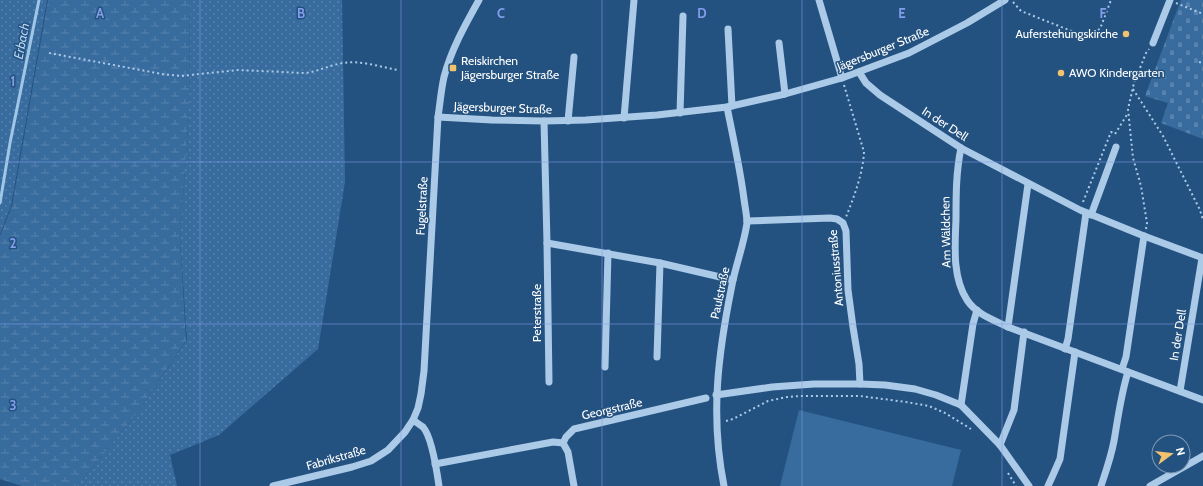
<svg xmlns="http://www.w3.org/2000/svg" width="1203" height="486" viewBox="0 0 1203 486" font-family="Cabin,sans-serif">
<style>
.grass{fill:url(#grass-dots)}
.wetland{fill:url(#wetland-marsh)}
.cemetery{fill:url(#cemetery-stones)}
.park{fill:#396c9e}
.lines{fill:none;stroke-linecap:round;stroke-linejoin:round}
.stream{stroke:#9fc5e7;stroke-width:3}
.path{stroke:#abcae7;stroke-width:2;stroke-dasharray:2 3;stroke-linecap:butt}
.minor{stroke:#abcae7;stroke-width:7}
.grid{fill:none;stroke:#839eea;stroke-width:1;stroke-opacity:0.55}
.poi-dot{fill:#f1c36f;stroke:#245280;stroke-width:1.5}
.labels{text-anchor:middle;stroke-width:3;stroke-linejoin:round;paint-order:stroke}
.poi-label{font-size:12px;fill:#fff;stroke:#245280;text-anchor:start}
.street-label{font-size:12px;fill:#fff;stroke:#245280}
.water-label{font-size:13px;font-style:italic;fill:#b6d3ee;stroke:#245280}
.grid-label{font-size:13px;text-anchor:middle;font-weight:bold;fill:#839eea;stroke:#245280;stroke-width:3;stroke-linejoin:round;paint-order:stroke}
</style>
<defs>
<pattern id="grass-dots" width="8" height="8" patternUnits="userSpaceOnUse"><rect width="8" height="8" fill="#396c9e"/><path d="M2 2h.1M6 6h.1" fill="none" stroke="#5782ad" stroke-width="1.8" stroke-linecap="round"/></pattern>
<pattern id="wetland-marsh" width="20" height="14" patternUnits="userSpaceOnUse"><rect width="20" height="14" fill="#396c9e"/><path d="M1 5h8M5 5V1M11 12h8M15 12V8" fill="none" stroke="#5782ad"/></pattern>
<pattern id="cemetery-stones" width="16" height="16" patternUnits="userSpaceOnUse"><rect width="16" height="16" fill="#396c9e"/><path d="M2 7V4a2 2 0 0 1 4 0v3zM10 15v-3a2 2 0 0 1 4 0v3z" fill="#5782ad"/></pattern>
</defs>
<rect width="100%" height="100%" fill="#245280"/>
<g class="grass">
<polygon points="0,0 47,0 11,206 0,234"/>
<polygon points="190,0 342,0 345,182 318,349 219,435 170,455 177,486 77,486 138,412 187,340 180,239 189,111"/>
</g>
<polygon class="wetland" points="48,0 190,0 189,111 180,239 186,341 138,412 77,486 22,486 0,479 0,236 12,206"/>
<polygon class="cemetery" points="1181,0 1203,0 1203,139 1161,123 1168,103 1145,96"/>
<polygon class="park" points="799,410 961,450 952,486 780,486"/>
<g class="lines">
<polyline class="stream" points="0,203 10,143 39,0"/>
<g class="path">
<polyline points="1013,2 1021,11 1084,36 1100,29 1111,0"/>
<polyline points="1176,3 1203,14"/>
<path d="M49,53l113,21 19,2 57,-6 66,3c14,-1 25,-8 39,-10 18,-3 37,4 55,7"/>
<polyline points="1199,62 1203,63"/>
<path d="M844,85l20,67c-1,21 -10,45 -18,65"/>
<polyline points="1133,89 1163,136 1200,210 1203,220"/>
<polyline points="1083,202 1111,132 1115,134 1128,113"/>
<polyline points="1146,229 1147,223 1141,186 1133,158 1128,109 1134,83 1146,53 1149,49"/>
<polyline points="726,421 733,419 768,401 787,397 801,396 860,396 906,402 929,406 945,413 971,429"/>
<polyline points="1008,473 1016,486"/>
</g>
<g class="minor">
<polyline points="819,0 842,78"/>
<polyline points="728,29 732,106"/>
<polyline points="779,43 785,94"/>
<polyline points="1153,43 1170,0"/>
<polyline points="859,72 866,83 880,95 961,148 1080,210 1144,236 1203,258"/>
<polyline points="680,113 683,16"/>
<polyline points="438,117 492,120 544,121 586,120 657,115 727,107 785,94 842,78 909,53 967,23 1005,0"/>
<polyline points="624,118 634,0"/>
<polyline points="544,121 547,243 549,382"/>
<polyline points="568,121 574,57"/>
<path d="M961,148c-5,24 -5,47 -5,71 -1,26 -4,58 11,81 9,14 27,20 41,27l195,73"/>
<polyline points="1091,215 1116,147"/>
<polyline points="747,221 830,218 837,219 843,223 846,231 848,290 853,327 859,364 860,384"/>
<polyline points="547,243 660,263 733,280"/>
<polyline points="1008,327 1028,184"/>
<polyline points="1065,349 1068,339 1086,213"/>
<polyline points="657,357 660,263"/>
<polyline points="605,367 608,253"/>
<polyline points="1122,369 1126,357 1144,236"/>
<polyline points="1180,391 1202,258"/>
<polyline points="716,395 772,387 814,384 860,384 885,385 915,389 936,395 961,405 1000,445 1029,486"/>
<polyline points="961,405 973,324 977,310"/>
<path d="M413,420c3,2 7,5 10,7 9,10 14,45 16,59"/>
<polyline points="563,443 566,437 574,429 706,398"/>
<polyline points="563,443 568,452 574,486"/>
<polyline points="1000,445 1014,410 1024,332"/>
<polyline points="435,464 553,442 563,443"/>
<path d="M273,486l79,-19 19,-6 17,-11 17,-18 8,-12 5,-12 3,-14 3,-23 14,-254c2,-13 3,-27 6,-40 7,-27 21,-52 35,-77"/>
<path d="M724,486c-14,-70 -6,-132 8,-201 4,-21 12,-41 15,-62 0,-7 -2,-16 -3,-24 -4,-31 -11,-62 -17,-92"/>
<polyline points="1048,486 1053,475 1060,459 1075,352"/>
<path d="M1101,486c5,-15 10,-29 13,-45 4,-23 7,-47 14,-69"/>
<polyline points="1150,486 1203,456"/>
</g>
</g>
<path class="grid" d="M200,0v486M401,0v486M602,0v486M802,0v486M1002,0v486M0,162h1203M0,324h1203"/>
<g class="poi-dot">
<circle cx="1126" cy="34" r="4"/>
<rect x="449" y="64" width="8" height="8" rx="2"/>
<circle cx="1061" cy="73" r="4"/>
</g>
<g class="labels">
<g class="poi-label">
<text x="1118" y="38" text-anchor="end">Auferstehungskirche</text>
<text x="461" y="65">Reiskirchen<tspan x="461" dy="14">Jägersburger Straße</tspan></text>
<text x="1069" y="77">AWO Kindergarten</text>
</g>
<g class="street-label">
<text transform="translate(883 49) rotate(-22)" y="4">Jägersburger Straße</text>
<text transform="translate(503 108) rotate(2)" y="4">Jägersburger Straße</text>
<text transform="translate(945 124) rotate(33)" y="4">In der Dell</text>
<text transform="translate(422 206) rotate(-87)" y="4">Fugelstraße</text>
<text transform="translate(946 232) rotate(-91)" y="4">Am Wäldchen</text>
<text transform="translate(836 268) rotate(-95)" y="4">Antoniusstraße</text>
<text transform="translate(720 293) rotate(-78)" y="4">Paulstraße</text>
<text transform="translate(537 313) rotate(-90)" y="4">Peterstraße</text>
<text transform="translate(1178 335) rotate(-81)" y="4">In der Dell</text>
<text transform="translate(612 409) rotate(-13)" y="4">Georgstraße</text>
<text transform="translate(336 458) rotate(-16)" y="4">Fabrikstraße</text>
</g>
<g class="water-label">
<text transform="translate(21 41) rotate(-79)" y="5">Erbach</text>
</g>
</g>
<g class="grid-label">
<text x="100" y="18">A</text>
<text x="301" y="18">B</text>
<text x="501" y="18">C</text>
<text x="702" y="18">D</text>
<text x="902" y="18">E</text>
<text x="1103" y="18">F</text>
<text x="13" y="86">1</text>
<text x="13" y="248">2</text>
<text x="13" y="410">3</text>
</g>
<g transform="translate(1171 454) rotate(75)"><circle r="19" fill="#245280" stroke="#7c97b3"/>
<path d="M0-3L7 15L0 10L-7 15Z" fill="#f1c36f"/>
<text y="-6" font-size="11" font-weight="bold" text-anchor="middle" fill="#ffffff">N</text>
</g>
</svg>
